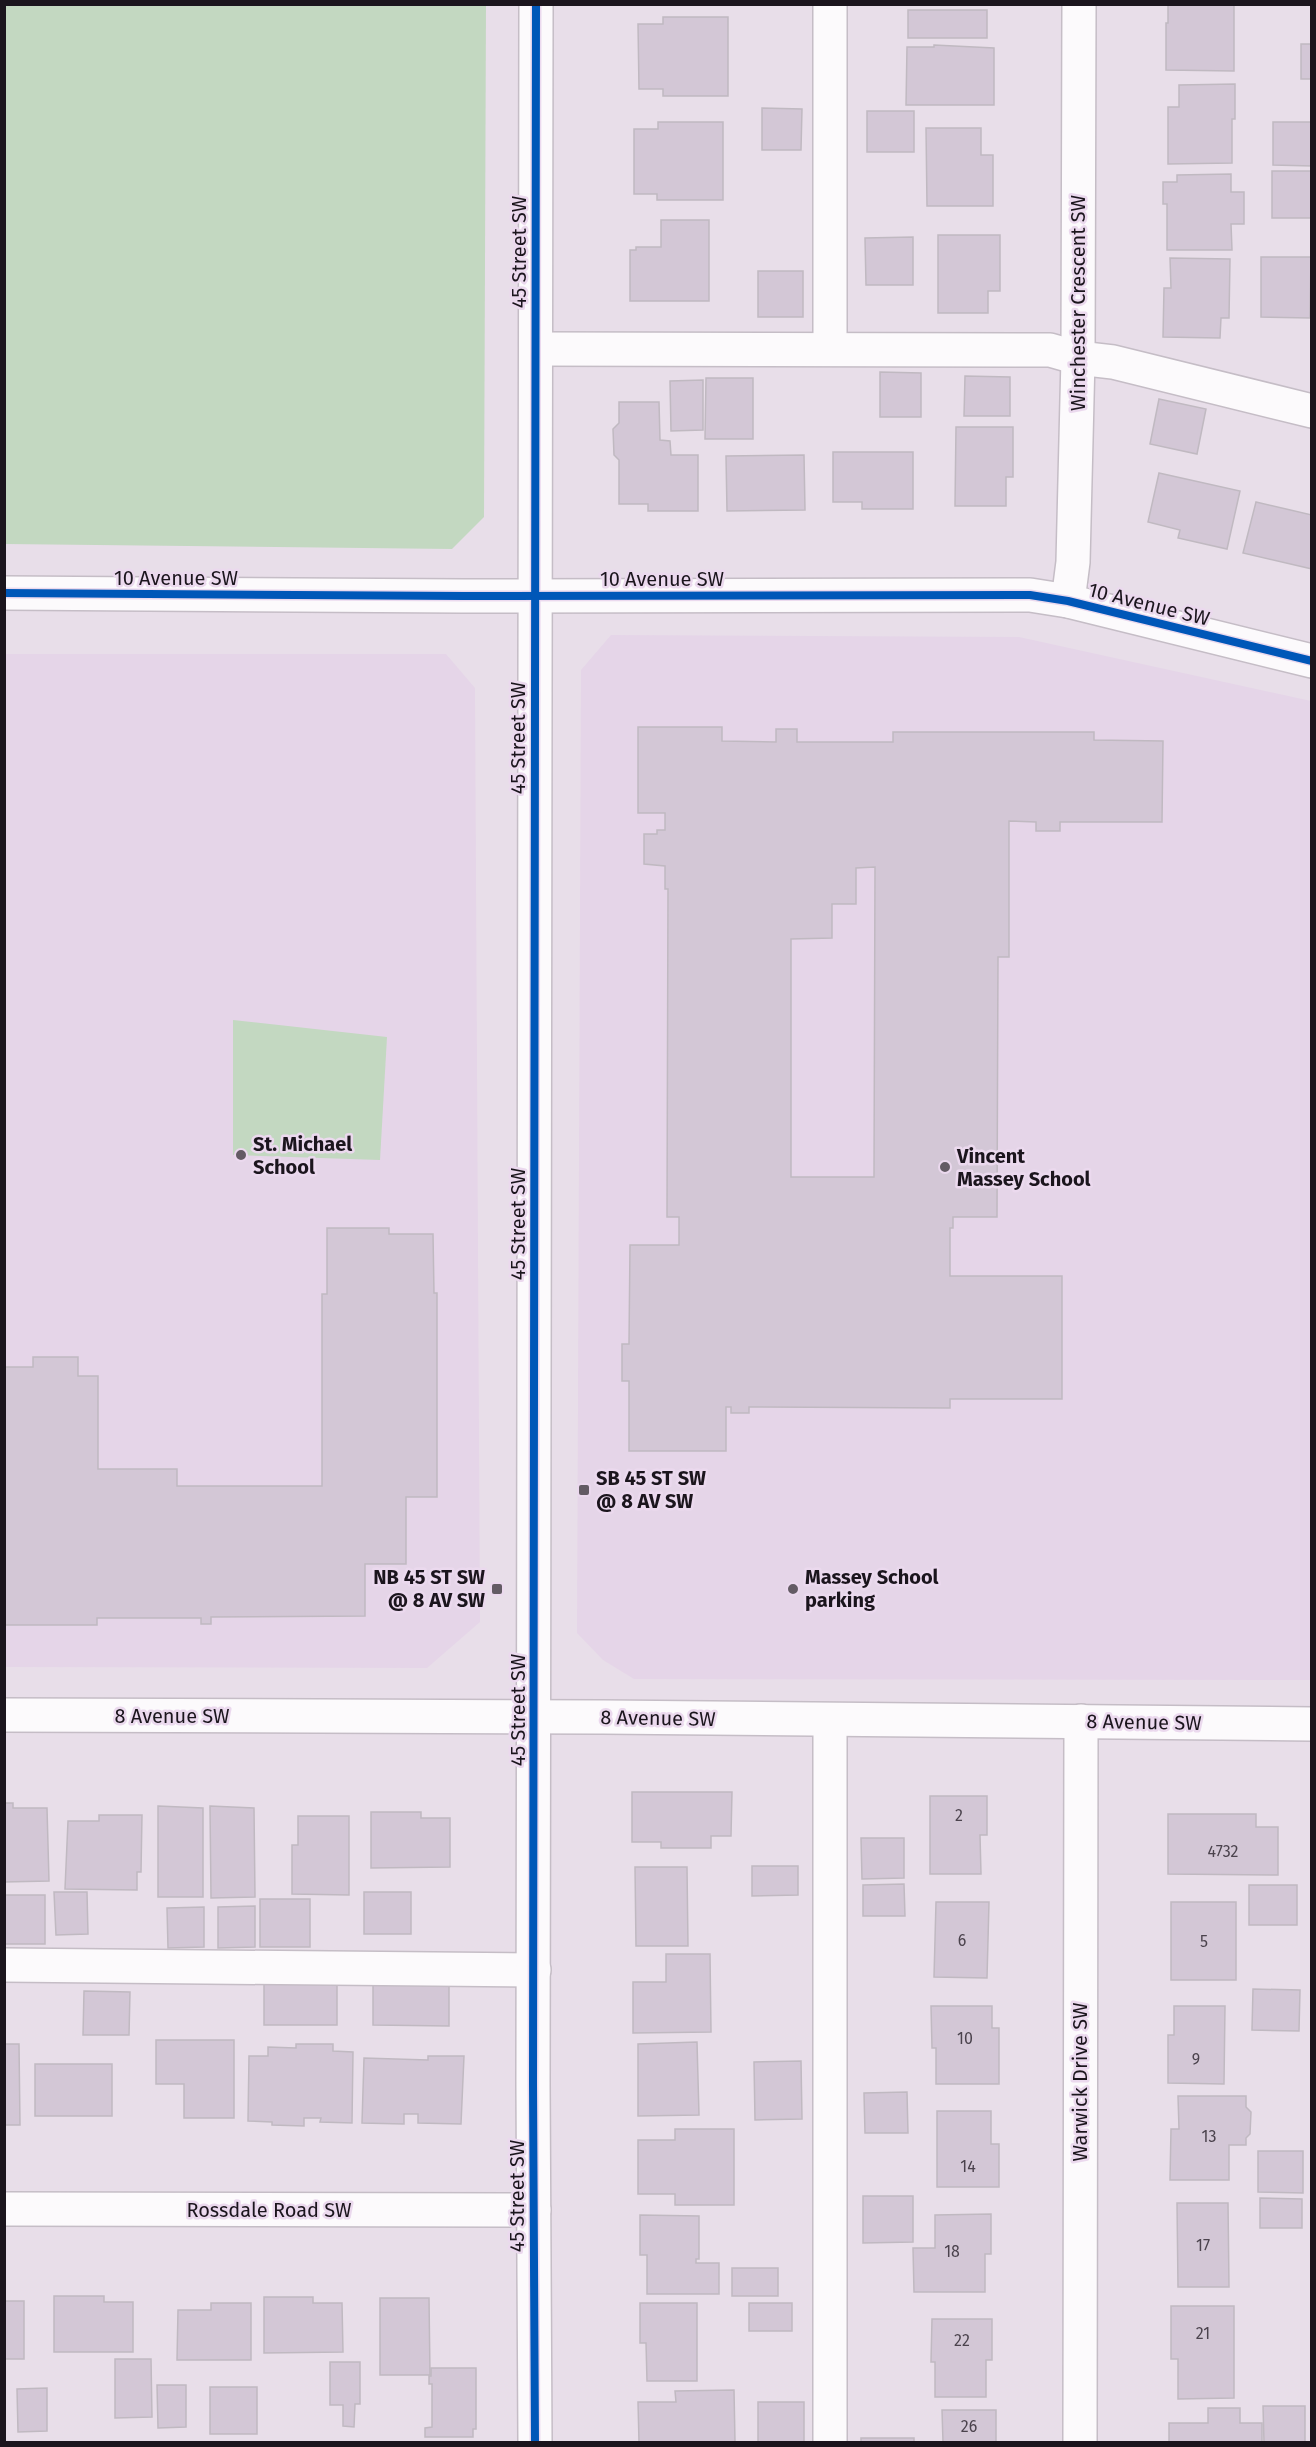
<svg xmlns="http://www.w3.org/2000/svg" width="1316" height="2447" viewBox="0 0 1316 2447" font-family="'Fira Sans',sans-serif">
<style>
.built{fill:#e5d5e8}
.green{fill:#c3d8c1}
.building{fill:#d3c7d6;stroke:#c0b9c1;stroke-width:1.5;fill-rule:evenodd}
.lines{fill:none;stroke-linecap:round;stroke-linejoin:round}
.minor-casing{stroke:#c5bdc6;stroke-width:36}
.minor{stroke:#fcfafc;stroke-width:33}
.cycleway-casing{stroke:#ebd9ee;stroke-width:11}
.cycleway{stroke:#0057b8;stroke-width:8}
.poi-dot{fill:#635b64;stroke:#ebd9ee;stroke-width:2}
.labels{text-anchor:middle;stroke-width:5;stroke-linejoin:round;paint-order:stroke}
.number-label{font-size:16px;fill:#4b434d}
.street-label{font-size:20px;fill:#1b151d;stroke:#ebd9ee}
.poi-label{font-size:20px;font-weight:bold;fill:#1b151d;stroke:#ebd9ee;text-anchor:start}
</style>
<rect width="100%" height="100%" fill="#e8dee9"/>
<g class="built">
<polygon points="611,635 1019,637 1311,701 1311,1680 634,1679 603,1660 577,1633 581,670"/>
<polygon points="5,654 446,654 475,688 480,1622 427,1668 5,1667"/>
</g>
<g class="green">
<polygon points="5,4 486,5 484,517 452,549 5,544"/>
<polygon points="233,1020 387,1037 380,1160 233,1155"/>
</g>
<g class="building">
<polygon points="1168,4 1234,4 1234,71 1166,70 1166,23 1168,23"/>
<rect x="908" y="10" width="79" height="28"/>
<polygon points="663,17 728,17 728,96 663,96 663,89 639,89 638,24 663,24"/>
<rect x="1301" y="44" width="11" height="35"/>
<polygon points="934,45 994,48 994,105 906,105 907,47 934,47"/>
<polygon points="1235,84 1235,119 1232,119 1232,163 1168,164 1168,107 1179,107 1179,85"/>
<polygon points="762,108 802,109 801,150 762,150"/>
<rect x="867" y="111" width="47" height="41"/>
<polygon points="658,122 723,122 723,200 657,200 657,194 634,194 634,129 658,129"/>
<polygon points="1273,122 1312,122 1312,166 1273,165"/>
<polygon points="926,128 981,128 981,155 993,155 993,206 927,206"/>
<rect x="1272" y="171" width="40" height="47"/>
<polygon points="1231,174 1231,192 1244,192 1244,224 1231,224 1232,250 1167,250 1167,204 1163,204 1163,182 1177,182 1177,175"/>
<polygon points="661,220 709,220 709,301 630,301 630,250 636,250 636,247 661,247"/>
<polygon points="938,235 1000,235 1000,291 988,291 988,313 938,313"/>
<polygon points="913,237 913,285 866,285 865,238"/>
<polygon points="1261,257 1311,257 1310,318 1261,317"/>
<polygon points="1170,258 1230,259 1229,318 1221,318 1220,338 1163,337 1164,288 1171,288"/>
<rect x="758" y="271" width="45" height="46"/>
<polygon points="880,372 921,373 921,417 880,417"/>
<polygon points="965,376 1010,377 1010,416 964,416"/>
<polygon points="706,378 753,378 753,439 705,439"/>
<polygon points="703,380 703,430 671,431 670,381"/>
<polygon points="1159,399 1206,409 1197,454 1150,444"/>
<polygon points="619,402 659,402 660,440 670,441 671,455 698,455 698,511 648,511 648,504 619,504 619,460 614,455 613,429 619,423"/>
<polygon points="956,427 1013,427 1013,477 1006,477 1006,506 955,506"/>
<polygon points="833,452 913,452 913,509 862,509 862,502 833,502"/>
<polygon points="804,455 805,510 727,511 726,456"/>
<polygon points="1159,473 1240,491 1227,549 1178,538 1180,530 1148,522"/>
<polygon points="1256,502 1312,515 1312,569 1243,553"/>
<path d="M638,727h84v14l54,1v-13h21v13h96v-10h201v8l69,1 -1,81h-102v9h-24v-9l-27,-1v136h-11l-1,260h-44v11h-3v48h112v123h-112v9l-201,-1v6h-18v-6h-5v44h-97v-70h-7v-37h7l1,-99h49v-28h-12l1,-328h-3v-23l-21,-2v-30h13v-4h8v-17h-27zM875,867l-1,310h-83v-238l41,-1v-34h24v-36z"/>
<polygon points="327,1228 389,1228 389,1234 433,1234 434,1293 437,1293 437,1497 406,1497 406,1564 365,1564 365,1616 211,1617 211,1624 201,1624 201,1618 97,1618 97,1625 4,1625 4,1367 33,1367 33,1357 78,1357 78,1376 98,1376 98,1469 177,1469 177,1486 322,1486 322,1294 327,1294"/>
<polygon points="632,1792 732,1792 731,1836 711,1836 711,1848 661,1848 661,1842 632,1842"/>
<polygon points="930,1796 987,1796 987,1835 980,1835 981,1874 930,1874"/>
<polygon points="4,1803 13,1803 13,1808 47,1808 49,1881 4,1882"/>
<polygon points="158,1806 203,1808 203,1897 158,1897"/>
<polygon points="210,1806 254,1808 255,1897 211,1898"/>
<polygon points="371,1812 421,1812 421,1818 450,1818 450,1867 371,1868"/>
<polygon points="1168,1814 1256,1814 1256,1827 1278,1827 1278,1875 1168,1874"/>
<polygon points="99,1815 142,1815 141,1872 137,1872 137,1890 65,1889 68,1821 99,1821"/>
<polygon points="298,1816 349,1816 349,1895 292,1894 292,1845 298,1845"/>
<polygon points="861,1838 904,1838 904,1878 862,1879"/>
<polygon points="752,1866 798,1866 798,1895 752,1896"/>
<polygon points="635,1867 687,1867 688,1946 636,1946"/>
<polygon points="904,1884 905,1916 863,1916 863,1885"/>
<rect x="1249" y="1885" width="48" height="40"/>
<polygon points="54,1892 87,1892 88,1934 56,1935"/>
<rect x="364" y="1892" width="47" height="42"/>
<rect x="4" y="1895" width="41" height="49"/>
<rect x="260" y="1899" width="50" height="48"/>
<polygon points="936,1902 989,1902 987,1978 934,1977"/>
<rect x="1171" y="1902" width="65" height="78"/>
<polygon points="255,1906 255,1947 218,1948 218,1907"/>
<polygon points="204,1907 204,1947 168,1948 167,1908"/>
<polygon points="666,1954 710,1954 711,2032 633,2033 633,1982 666,1982"/>
<rect x="264" y="1984" width="73" height="41"/>
<polygon points="373,1985 449,1985 449,2026 373,2025"/>
<polygon points="1253,1989 1300,1990 1299,2031 1252,2030"/>
<polygon points="84,1991 130,1992 129,2035 83,2035"/>
<polygon points="931,2006 992,2006 992,2028 999,2028 999,2084 936,2084 936,2048 932,2048"/>
<polygon points="1174,2006 1225,2006 1224,2084 1168,2083 1168,2035 1174,2035"/>
<polygon points="156,2040 234,2040 234,2118 184,2118 184,2084 156,2084"/>
<polygon points="697,2042 699,2115 638,2116 638,2044"/>
<polygon points="4,2044 19,2044 20,2125 4,2125"/>
<polygon points="296,2044 333,2044 333,2051 353,2052 352,2123 320,2122 321,2118 304,2118 304,2126 272,2125 272,2122 248,2121 249,2056 268,2056 268,2047 296,2048"/>
<polygon points="428,2056 464,2056 461,2124 418,2123 418,2114 404,2114 404,2124 362,2123 364,2058 428,2060"/>
<polygon points="801,2061 802,2119 755,2120 754,2062"/>
<rect x="35" y="2064" width="77" height="52"/>
<polygon points="907,2092 908,2133 865,2133 864,2093"/>
<polygon points="1178,2096 1246,2096 1246,2107 1251,2112 1250,2134 1246,2138 1246,2145 1229,2145 1229,2180 1170,2180 1171,2129 1179,2129"/>
<polygon points="937,2111 991,2111 991,2144 999,2144 999,2187 937,2187"/>
<polygon points="675,2129 734,2129 734,2205 675,2205 675,2194 638,2194 638,2140 675,2140"/>
<polygon points="1258,2151 1303,2151 1303,2193 1258,2192"/>
<polygon points="863,2196 913,2196 913,2242 863,2243"/>
<polygon points="1260,2198 1302,2199 1302,2228 1260,2228"/>
<polygon points="1177,2203 1228,2203 1229,2287 1178,2287"/>
<polygon points="991,2214 991,2254 985,2254 985,2292 914,2292 913,2248 935,2248 935,2215"/>
<polygon points="640,2215 699,2216 699,2259 696,2259 696,2263 719,2263 719,2294 647,2294 647,2255 640,2255"/>
<rect x="732" y="2268" width="46" height="28"/>
<polygon points="54,2296 104,2296 104,2302 133,2302 133,2352 54,2352"/>
<polygon points="264,2297 313,2297 313,2303 342,2303 343,2352 264,2353"/>
<polygon points="380,2298 429,2298 430,2375 380,2375"/>
<rect x="4" y="2301" width="20" height="58"/>
<polygon points="211,2303 251,2303 251,2360 177,2360 178,2310 211,2310"/>
<polygon points="640,2303 697,2303 697,2381 647,2381 646,2343 640,2343"/>
<rect x="749" y="2303" width="43" height="28"/>
<polygon points="1171,2306 1234,2306 1234,2398 1178,2399 1178,2359 1171,2359"/>
<polygon points="932,2319 992,2319 992,2360 986,2360 986,2397 935,2397 935,2362 931,2362"/>
<polygon points="115,2359 151,2359 152,2417 115,2418"/>
<polygon points="330,2362 360,2362 360,2404 355,2404 354,2427 343,2426 343,2405 330,2405"/>
<polygon points="431,2368 476,2368 476,2429 473,2429 473,2437 425,2437 425,2428 432,2427 432,2384 429,2384 429,2376 431,2376"/>
<polygon points="157,2385 186,2385 186,2427 158,2428"/>
<rect x="210" y="2387" width="47" height="47"/>
<polygon points="47,2388 47,2431 18,2432 17,2389"/>
<polygon points="734,2390 735,2442 639,2442 638,2402 676,2402 675,2391"/>
<rect x="758" y="2402" width="46" height="40"/>
<polygon points="1263,2406 1305,2406 1305,2442 1264,2442"/>
<polygon points="1208,2408 1240,2408 1240,2423 1262,2423 1262,2442 1169,2442 1169,2423 1208,2423"/>
<polygon points="942,2410 996,2410 996,2442 943,2442"/>
<rect x="861" y="2438" width="53" height="4"/>
</g>
<g class="lines">
<defs>
<g id="minor">
<polyline points="830,348 830,4"/>
<polyline points="536,349 1050,350 1078,358 1113,362 1312,411"/>
<polyline points="4,593 463,596 1030,595 1068,601 1312,661"/>
<polyline points="1068,601 1073,562 1078,358 1079,4"/>
<polyline points="4,1715 603,1717 1312,1724"/>
<polyline points="830,1721 830,2442"/>
<polyline points="4,1965 534,1970"/>
<polyline points="4,2209 534,2210"/>
<polyline points="535,2442 533,2084 536,4"/>
<polyline points="1080,2442 1081,1721"/>
</g>
</defs>
<use href="#minor" class="minor-casing"/>
<use href="#minor" class="minor"/>
<defs>
<g id="cycleway">
<polyline points="4,593 463,596 1030,595 1068,601 1312,661"/>
<polyline points="535,2442 533,2084 536,4"/>
</g>
</defs>
<use href="#cycleway" class="cycleway-casing"/>
<use href="#cycleway" class="cycleway"/>
</g>
<g class="poi-dot">
<circle cx="241" cy="1155" r="6"/>
<circle cx="945" cy="1167" r="6"/>
<rect x="578" y="1484" width="12" height="12" rx="3"/>
<rect x="491" y="1583" width="12" height="12" rx="3"/>
<circle cx="793" cy="1589" r="6"/>
</g>
<g class="labels">
<g class="number-label">
<text x="959" y="1821">2</text>
<text x="1223" y="1857">4732</text>
<text x="962" y="1946">6</text>
<text x="1204" y="1947">5</text>
<text x="965" y="2044">10</text>
<text x="1196" y="2065">9</text>
<text x="1209" y="2142">13</text>
<text x="968" y="2172">14</text>
<text x="1203" y="2251">17</text>
<text x="952" y="2257">18</text>
<text x="1203" y="2339">21</text>
<text x="962" y="2346">22</text>
<text x="969" y="2432">26</text>
</g>
<g class="street-label">
<text transform="translate(519 252) rotate(-90)" y="7">45 Street SW</text>
<text transform="translate(1078 303) rotate(-90)" y="7">Winchester Crescent SW</text>
<text x="176" y="585">10 Avenue SW</text>
<text x="662" y="586">10 Avenue SW</text>
<text transform="translate(1149 604) rotate(14)" y="7">10 Avenue SW</text>
<text transform="translate(518 738) rotate(-90)" y="7">45 Street SW</text>
<text transform="translate(518 1224) rotate(-90)" y="7">45 Street SW</text>
<text transform="translate(518 1710) rotate(-90)" y="7">45 Street SW</text>
<text x="172" y="1723">8 Avenue SW</text>
<text transform="translate(658 1718) rotate(1)" y="7">8 Avenue SW</text>
<text transform="translate(1144 1722) rotate(1)" y="7">8 Avenue SW</text>
<text transform="translate(1080 2082) rotate(-90)" y="7">Warwick Drive SW</text>
<text transform="translate(517 2196) rotate(-90)" y="7">45 Street SW</text>
<text x="269" y="2217">Rossdale Road SW</text>
</g>
<g class="poi-label">
<text x="253" y="1151">St. Michael<tspan x="253" dy="23">School</tspan></text>
<text x="957" y="1163">Vincent<tspan x="957" dy="23">Massey School</tspan></text>
<text x="596" y="1485">SB 45 ST SW<tspan x="596" dy="23">@ 8 AV SW</tspan></text>
<text x="485" y="1584" text-anchor="end">NB 45 ST SW<tspan x="485" dy="23">@ 8 AV SW</tspan></text>
<text x="805" y="1584">Massey School<tspan x="805" dy="23">parking</tspan></text>
</g>
</g>
<rect width="1316" height="2447" fill="none" stroke="#1b151d" stroke-width="12"/>
</svg>
